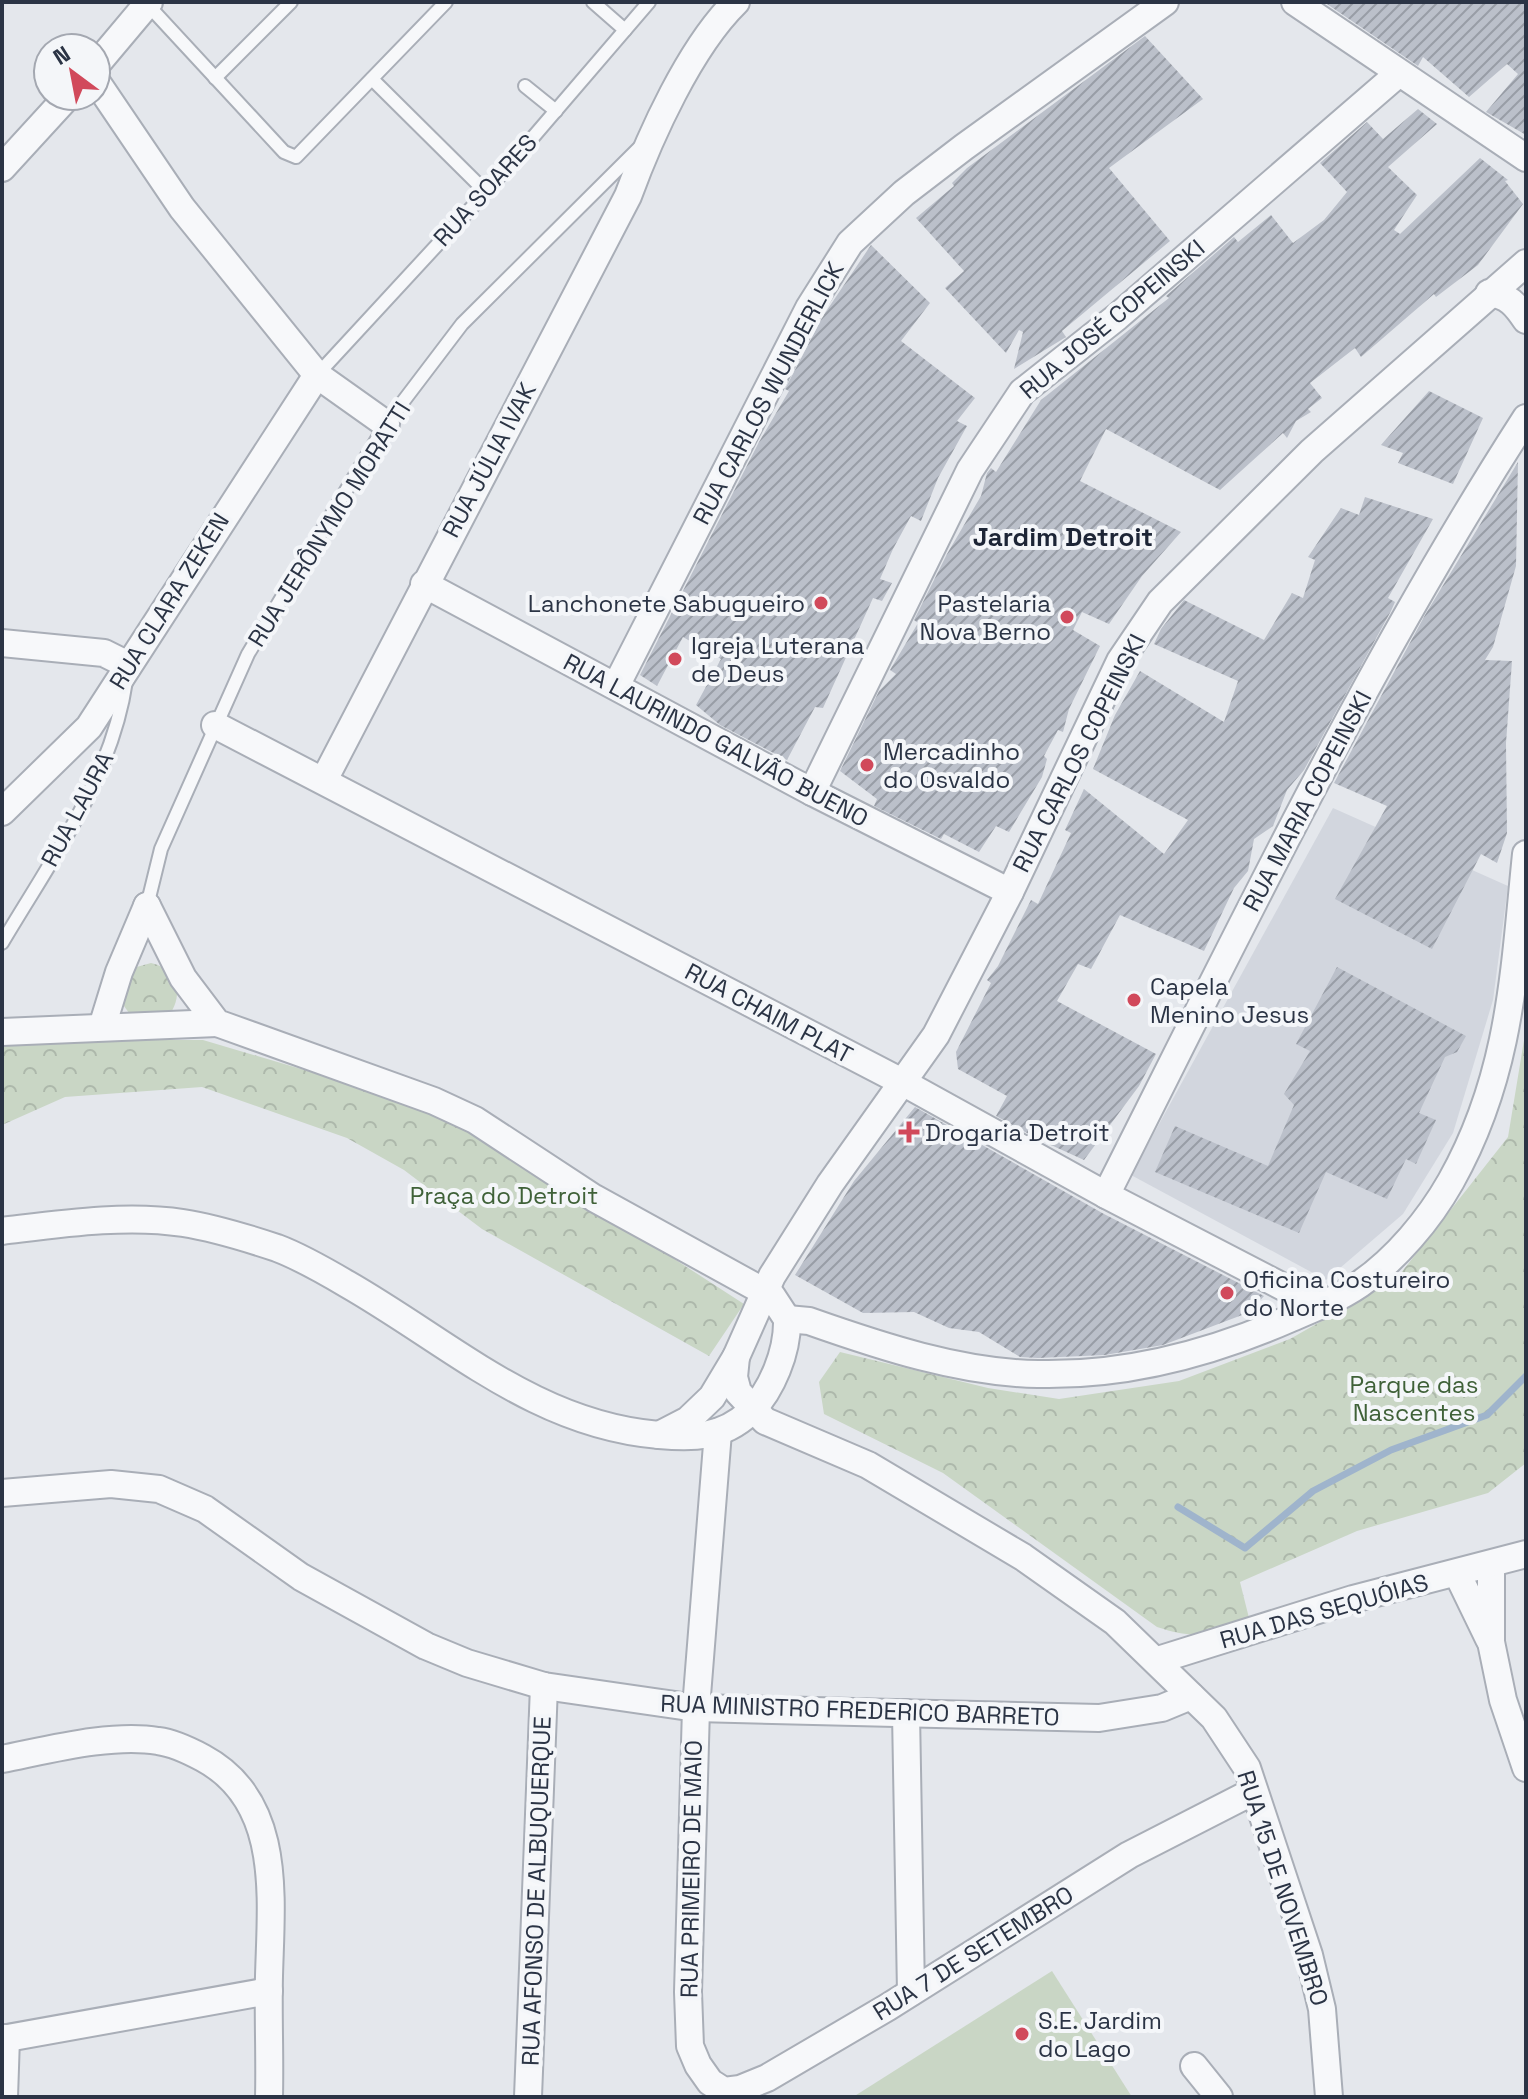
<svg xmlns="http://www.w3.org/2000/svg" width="1528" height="2099" font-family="'Space Grotesk',sans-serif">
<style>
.built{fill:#d2d6de}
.forest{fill:url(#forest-crowns)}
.pitch{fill:#c9d6c5}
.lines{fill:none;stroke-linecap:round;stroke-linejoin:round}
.stream{stroke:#9fb4cc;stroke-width:7}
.building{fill:url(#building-hatch)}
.service-casing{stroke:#a9aeb7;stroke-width:16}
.minor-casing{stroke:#a9aeb7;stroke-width:30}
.service{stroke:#f7f8fa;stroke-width:12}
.minor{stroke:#f7f8fa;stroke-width:26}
.poi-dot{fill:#d1495b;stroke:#f4f6f9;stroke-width:3}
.labels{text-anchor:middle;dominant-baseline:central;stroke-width:8;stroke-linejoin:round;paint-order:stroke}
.street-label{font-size:24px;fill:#2b3445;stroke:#f4f6f9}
.poi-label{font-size:24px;fill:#2b3445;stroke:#f4f6f9;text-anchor:start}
.park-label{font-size:24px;fill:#3f6138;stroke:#f4f6f9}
.neighbourhood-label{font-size:26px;font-weight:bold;fill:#1d2536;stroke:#f4f6f9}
</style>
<defs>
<pattern id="forest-crowns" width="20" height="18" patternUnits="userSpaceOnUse" patternTransform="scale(2)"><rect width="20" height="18" fill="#c9d6c5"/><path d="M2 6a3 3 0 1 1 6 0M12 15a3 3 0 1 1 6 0" fill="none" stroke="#adb8ab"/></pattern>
<pattern id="building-hatch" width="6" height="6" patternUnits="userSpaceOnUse" patternTransform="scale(2)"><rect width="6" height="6" fill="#bbc0ca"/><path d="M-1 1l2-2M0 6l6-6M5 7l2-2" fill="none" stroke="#989da6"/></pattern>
</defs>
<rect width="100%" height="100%" fill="#e4e7ec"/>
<polygon class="built" points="1333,808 1508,886 1493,1000 1453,1133 1403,1214 1326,1280 1131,1175"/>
<g class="forest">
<path d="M151 963C177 969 184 993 170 1014L132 1017 121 1002 133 968Z"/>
<path d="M1526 1028V1463L1488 1493 1357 1531 1240 1582 1249 1618C1208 1634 1200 1641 1157 1627L943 1473 824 1414 819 1382 840 1352 988 1388 1059 1399 1179 1381 1290 1339 1397 1278 1508 1137Z"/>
<polygon points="96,1040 203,1040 402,1099 493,1142 744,1304 709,1356 482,1229 404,1170 347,1138 202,1087 65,1097 2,1125 2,1044"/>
</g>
<polygon class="pitch" points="1052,1971 1132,2097 853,2097"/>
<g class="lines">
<polyline class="stream" points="1178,1507 1245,1548 1313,1491 1391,1450 1487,1415 1526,1376"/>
</g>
<g class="building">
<polygon points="1324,2 1526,2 1526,135 1486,112 1518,74 1507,64 1469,97 1423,57 1418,66"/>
<polygon points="1145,36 1203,99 1109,168 1170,241 1062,331 1066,337 1014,369 1023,332 1019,330 1006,353 945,288 964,271 916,218 954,186 952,183 967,168"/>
<polygon points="1418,109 1437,124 1388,167 1417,195 1394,230 1400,234 1480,158 1508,180 1505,181 1523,204 1478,265 1436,297 1434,294 1361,357 1355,348 1310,383 1322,398 1308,409 1311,412 1296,421 1287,438 1283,433 1220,490 1106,429 1080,481 1181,532 1142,576 1109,624 1082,612 1073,630 1100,646 1069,709 1063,732 1058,730 1044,756 1047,759 1042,777 1009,832 996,826 979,852 944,834 941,839 874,806 877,799 840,771 879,691 896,674 890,670 918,623 914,620 947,554 981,496 987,473 991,468 996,472 1041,400 1169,298 1166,296 1234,237 1238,242 1271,215 1293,243 1324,220 1347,192 1320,163 1367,122 1383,139"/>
<polygon points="871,245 930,303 901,341 975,398 957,421 967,426 938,478 921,521 911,516 893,549 880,579 892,583 882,601 873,598 823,708 815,707 787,760 720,725 696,705 721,659 683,637 657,686 640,675 759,442 789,391 785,389 823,316"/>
<polygon points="1429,391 1483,418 1453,484 1398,463 1403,453 1381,445"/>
<polygon points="1518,462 1516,566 1493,647 1485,660 1512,661 1506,743 1507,833 1497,863 1481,854 1432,949 1335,899 1387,806 1334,783 1425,615"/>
<polygon points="1365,497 1433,519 1388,598 1395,602 1391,611 1304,770 1287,790 1273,826 1254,839 1248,871 1234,888 1204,951 1120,915 1091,969 1078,964 1057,1001 1156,1054 1139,1086 1084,1160 1040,1140 996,1116 1007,1096 958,1069 956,1052 991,983 987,980 998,966 1031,900 1038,904 1071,833 1065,830 1084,789 1164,854 1188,820 1093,769 1115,715 1140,671 1224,722 1238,681 1154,644 1161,629 1184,600 1264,640 1292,593 1303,598 1315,560 1308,557 1341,508 1359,515"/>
<polygon points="1337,967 1466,1036 1457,1052 1445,1057 1419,1113 1436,1120 1416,1164 1406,1159 1387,1199 1326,1172 1299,1233 1155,1172 1175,1126 1268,1166 1294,1105 1284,1094 1310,1051 1296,1044"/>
<polygon points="915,1107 1104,1214 1264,1296 1250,1312 1163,1345 1105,1355 1038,1358 1020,1357 979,1332 949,1328 914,1312 863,1313 795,1275 854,1181"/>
</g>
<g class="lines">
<defs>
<g id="service">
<polyline points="593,2 625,30"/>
<polyline points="147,4 284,152 296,157 446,2"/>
<polyline points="215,78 291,2"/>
<polyline points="372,79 486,192"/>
<polyline points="525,86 556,111"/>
<polyline points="317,375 486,192 649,2"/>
<polyline points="147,906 161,849 248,654 386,424 462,324 640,147"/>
<path d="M2 943C51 860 112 778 126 681"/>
</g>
<g id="minor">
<polyline points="1295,2 1526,158"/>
<polyline points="96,65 149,2"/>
<polyline points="96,81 182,208 317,375 386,424"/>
<polyline points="2,168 68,96"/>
<path d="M1489 293C1508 295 1516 305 1526 320"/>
<polyline points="424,584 812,792 1010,892"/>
<polyline points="2,643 104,653 128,665"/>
<polyline points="617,684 809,308 850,243 904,193 964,147 1165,2"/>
<polyline points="215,725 904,1083 1106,1195 1320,1306"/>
<path d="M324 780 628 196C650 136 690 47 736 2"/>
<polyline points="812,792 970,470 1022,392 1117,317 1398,74"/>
<polyline points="2,812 89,727 317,375"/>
<polyline points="102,1027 119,972 147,906"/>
<polyline points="2,1032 217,1023"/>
<path d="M1106 1195C1239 932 1366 666 1526 418"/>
<path d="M2 1231C60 1224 125 1214 183 1223 215 1228 247 1238 277 1248 301 1257 325 1271 347 1284 450 1343 536 1425 659 1435 693 1438 722 1438 749 1413 772 1391 788 1351 787 1319L772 1296 594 1198 475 1120 434 1101 217 1023 183 978 147 906"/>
<path d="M787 1319 809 1321C880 1346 961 1373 1038 1374 1126 1376 1209 1354 1289 1319 1313 1309 1338 1299 1360 1284 1396 1259 1429 1220 1451 1181 1511 1074 1514 972 1526 854"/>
<polyline points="736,1357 734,1377 738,1392 765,1421 868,1465 1023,1557 1115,1622 1214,1718 1247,1768 1309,1955 1322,2009 1329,2097"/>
<polyline points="718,1432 696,1708 688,1992 690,2046 698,2065 710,2082 724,2091 740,2089 767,2078 888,2007 1129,1855 1254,1791"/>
<polyline points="659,1435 688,1420 712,1397 736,1357 772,1276 830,1184 936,1035 1010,892 1120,661 1160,602 1312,451 1526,263"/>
<polyline points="2,1493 111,1484 159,1489 205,1509 301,1577 426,1646 467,1663 544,1686 696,1708 1099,1718 1162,1708 1191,1696"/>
<polyline points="1491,1565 1491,1642 1503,1700 1526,1768"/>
<polyline points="1457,1573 1489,1639"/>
<polyline points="1158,1660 1353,1599 1526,1554"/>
<polyline points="906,1713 911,1992"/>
<path d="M2 1759C48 1750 112 1733 158 1741 174 1743 190 1751 203 1758 283 1801 271 1898 269 1976 268 2016 270 2057 269 2097"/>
<polyline points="2,2039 269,1991"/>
<polyline points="1194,2066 1219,2097"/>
<polyline points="4,2097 6,2038"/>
<polyline points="528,2097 544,1686"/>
</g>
</defs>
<use href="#service" class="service-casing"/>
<use href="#minor" class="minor-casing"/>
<use href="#service" class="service"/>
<use href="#minor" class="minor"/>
</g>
<g class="poi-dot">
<circle cx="821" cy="603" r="8"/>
<circle cx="1067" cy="617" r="8"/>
<circle cx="675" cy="659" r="8"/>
<circle cx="867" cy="765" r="8"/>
<circle cx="1134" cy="1000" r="8"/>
<path d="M905 1120h8v8h8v8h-8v8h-8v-8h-8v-8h8z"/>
<circle cx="1227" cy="1293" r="8"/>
<circle cx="1022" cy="2034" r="8"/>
</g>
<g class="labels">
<g class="street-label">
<text transform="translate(485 190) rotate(-48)">RUA SOARES</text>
<text transform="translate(1112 319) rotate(-40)">RUA JOSÉ COPEINSKI</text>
<text transform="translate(768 393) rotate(-62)">RUA CARLOS WUNDERLICK</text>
<text transform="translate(489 460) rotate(-62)">RUA JÚLIA IVAK</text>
<text transform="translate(329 524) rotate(-58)">RUA JERÔNYMO MORATTI</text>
<text transform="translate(169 601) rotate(-58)">RUA CLARA ZEKEN</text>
<text transform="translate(716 740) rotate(28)">RUA LAURINDO GALVÃO BUENO</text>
<text transform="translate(1079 753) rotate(-63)">RUA CARLOS COPEINSKI</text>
<text transform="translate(1307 801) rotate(-62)">RUA MARIA COPEINSKI</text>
<text transform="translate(77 809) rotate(-62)">RUA LAURA</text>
<text transform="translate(769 1013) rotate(28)">RUA CHAIM PLAT</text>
<text transform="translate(1324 1611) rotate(-16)">RUA DAS SEQUÓIAS</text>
<text transform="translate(860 1710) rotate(2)">RUA MINISTRO FREDERICO BARRETO</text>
<text transform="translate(691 1869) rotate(-89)">RUA PRIMEIRO DE MAIO</text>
<text transform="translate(1283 1888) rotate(72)">RUA 15 DE NOVEMBRO</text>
<text transform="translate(536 1891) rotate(-88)">RUA AFONSO DE ALBUQUERQUE</text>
<text transform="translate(973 1953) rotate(-32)">RUA 7 DE SETEMBRO</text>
</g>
<g class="poi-label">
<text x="805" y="603" text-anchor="end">Lanchonete Sabugueiro</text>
<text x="1051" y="603" text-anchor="end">Pastelaria<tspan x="1051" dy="28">Nova Berno</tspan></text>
<text x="691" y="645">Igreja Luterana<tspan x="691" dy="28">de Deus</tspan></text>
<text x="883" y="751">Mercadinho<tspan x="883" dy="28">do Osvaldo</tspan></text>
<text x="1150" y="986">Capela<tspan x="1150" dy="28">Menino Jesus</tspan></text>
<text x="925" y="1132">Drogaria Detroit</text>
<text x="1243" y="1279">Oficina Costureiro<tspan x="1243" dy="28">do Norte</tspan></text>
<text x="1038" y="2020">S.E. Jardim<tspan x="1038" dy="28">do Lago</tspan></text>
</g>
<g class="park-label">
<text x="504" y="1195">Praça do Detroit</text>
<text x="1414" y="1384">Parque das<tspan x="1414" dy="28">Nascentes</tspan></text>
</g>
<g class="neighbourhood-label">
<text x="1063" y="537">Jardim Detroit</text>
</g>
</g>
<rect width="1528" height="2099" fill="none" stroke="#2b3445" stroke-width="8"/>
<g transform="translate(72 72) rotate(328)"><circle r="38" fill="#f4f6f9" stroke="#a4a8b1" stroke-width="2"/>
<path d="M0-6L14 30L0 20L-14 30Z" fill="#d1495b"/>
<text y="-12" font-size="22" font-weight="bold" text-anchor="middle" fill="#2b3445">N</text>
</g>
</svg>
